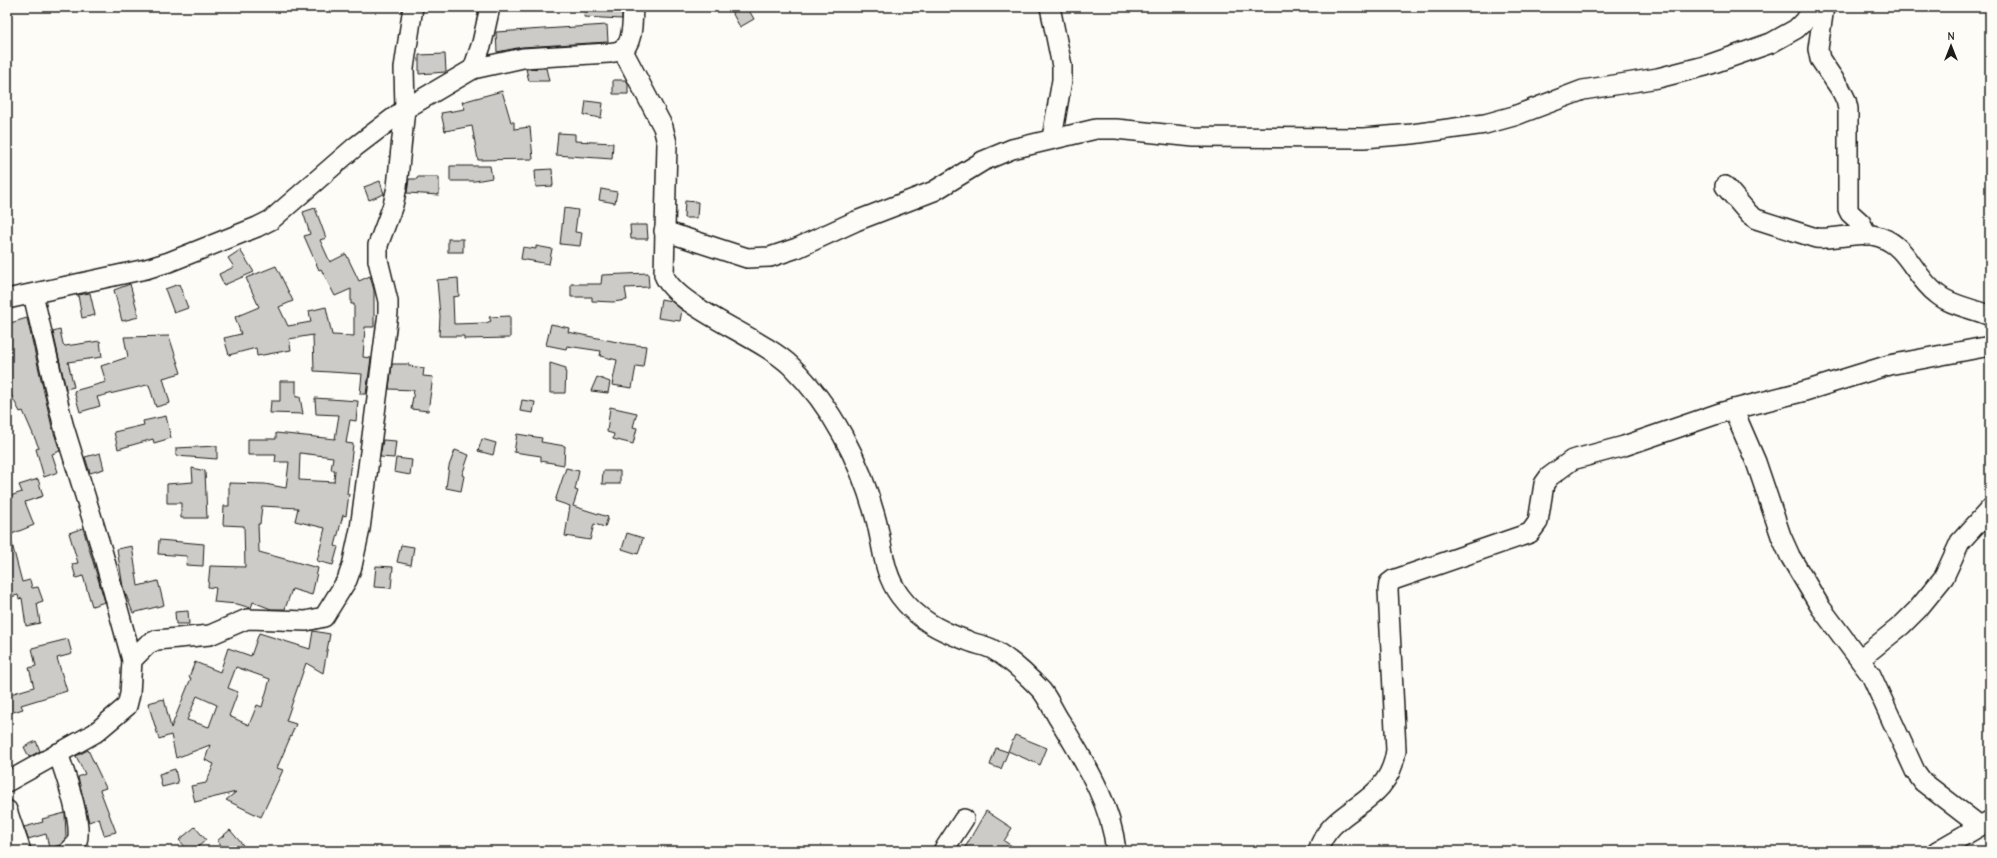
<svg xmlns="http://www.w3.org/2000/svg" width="1997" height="858" font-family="'Comic Neue',sans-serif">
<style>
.building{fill:#cccbc8;stroke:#1c1c1c;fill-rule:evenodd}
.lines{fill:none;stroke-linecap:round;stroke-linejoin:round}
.minor-casing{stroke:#1c1c1c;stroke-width:22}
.minor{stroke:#fdfcf7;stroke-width:19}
</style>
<rect width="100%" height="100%" fill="#fdfcf7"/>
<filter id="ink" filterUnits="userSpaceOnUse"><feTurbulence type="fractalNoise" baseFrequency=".025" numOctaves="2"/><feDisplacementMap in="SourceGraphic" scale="8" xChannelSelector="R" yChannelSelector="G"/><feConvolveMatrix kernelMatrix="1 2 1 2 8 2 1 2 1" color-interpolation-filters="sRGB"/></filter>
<g filter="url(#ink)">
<g class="building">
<polygon points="585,7 622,7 622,19 584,17"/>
<polygon points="729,7 747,7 754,19 740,27"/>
<polygon points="607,25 608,42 522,47 497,52 496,32"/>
<polygon points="445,54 446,72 419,74 419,55"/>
<polygon points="546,68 549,81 529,81 526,69"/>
<polygon points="613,80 626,80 628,83 628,94 613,94"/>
<polygon points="502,91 511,122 514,122 514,129 530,127 533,159 478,160 472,126 445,131 441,113 465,109 462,102"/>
<polygon points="586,101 603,103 601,118 584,115"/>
<polygon points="558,133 575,134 575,141 613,143 612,159 556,155"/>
<polygon points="450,166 490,166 492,178 475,181 450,181"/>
<polygon points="552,169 553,186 536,187 535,170"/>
<polygon points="417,177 439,177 439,195 407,193 409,179 417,179"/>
<polygon points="380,181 384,194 369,200 364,187"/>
<polygon points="601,189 617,192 615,203 599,200"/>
<polygon points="685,201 698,202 697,218 684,218"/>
<polygon points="315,208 326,238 320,240 330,262 346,254 359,281 370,276 374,290 374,327 365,327 363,357 371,358 366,394 360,394 362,374 314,371 313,335 289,339 291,350 257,356 256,348 229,355 224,338 241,334 235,317 259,307 246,278 276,266 293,301 279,307 288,326 311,322 309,311 326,307 332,335 354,336 354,304 351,304 351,289 335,296 321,269 319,270 304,236 310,234 303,212"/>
<polygon points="564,208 578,210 575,232 582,233 580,246 560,244"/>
<polygon points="630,225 647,225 648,239 631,239"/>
<rect x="448" y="239" width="15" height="13"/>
<polygon points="536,246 552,249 549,264 521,259 523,247 536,249"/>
<polygon points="240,250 254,272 224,285 219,274 234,267 228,258"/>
<polygon points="648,273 649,287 625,288 627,300 613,302 592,301 592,297 571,297 571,284 601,284 602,275"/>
<polygon points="458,278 459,296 453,297 454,324 486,323 491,321 489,317 510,316 510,338 464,339 464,336 439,336 440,316 437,280"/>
<polygon points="130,284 139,317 122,321 114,290"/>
<polygon points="179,284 188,308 174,313 165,289"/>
<polygon points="90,293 95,315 82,318 78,295"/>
<polygon points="661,299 671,301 682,310 680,321 658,318"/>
<polygon points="27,318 52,427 60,451 52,454 58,472 44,477 36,449 39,448 23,411 20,412 7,387 7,324"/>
<polygon points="551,324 569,328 568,332 627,344 646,346 643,367 636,366 632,388 612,385 617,360 600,356 601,351 567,346 566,349 546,345"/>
<polygon points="60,330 63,344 65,346 100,341 102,357 68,362 74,387 66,389 53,332"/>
<polygon points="169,336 181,373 163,378 170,403 156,407 149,385 147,385 97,397 100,406 80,412 74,391 106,382 101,366 128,357 124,337"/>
<polygon points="550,363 566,368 565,393 550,393"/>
<polygon points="392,364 409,364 409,366 424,368 423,376 433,377 428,411 411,409 414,390 389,389"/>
<polygon points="597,377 610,382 608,393 591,391"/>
<polygon points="280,381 296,381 296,397 300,397 303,414 270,413 271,401 280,401"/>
<path d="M315 398 358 401 356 421 350 420 346 443 353 444 347 494H349L346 516 343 515 335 546 338 547 333 565 317 561 325 528 295 521 298 508 262 506 260 524H258L259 552 318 568 312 595 292 589 285 609H271L253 602 251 608 237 604 214 602 216 588 208 587 210 566 245 567 244 526 223 525 224 506H229V483L265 484 286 488 289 462H275L276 455H248V439H276V433L335 439 339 415 316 414ZM300 453 333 457 331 470H335L334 482 299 480Z"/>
<polygon points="522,400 535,402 533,413 520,411"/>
<polygon points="610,407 637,413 633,427 637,428 633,444 613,439 614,434 607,432"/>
<polygon points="166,416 171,438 154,443 153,439 118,449 114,432 144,425 143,421"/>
<polygon points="517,434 542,438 541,442 565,446 564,465 541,461 541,456 514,452"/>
<polygon points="482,439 496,443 493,455 478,451"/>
<polygon points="383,440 396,441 394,458 380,457"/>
<polygon points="217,446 217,459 176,456 176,448"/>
<polygon points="455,450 469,455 462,475 464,476 461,491 446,488 449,466"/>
<polygon points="100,453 104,469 90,473 85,457"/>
<polygon points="396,458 412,460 410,475 394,472"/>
<polygon points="192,468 205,471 207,518 181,518 181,503 167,503 167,484 193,482"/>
<polygon points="566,468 579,471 575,490 578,491 573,506 608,517 605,527 594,524 590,540 565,536 570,506 555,501"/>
<polygon points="603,471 620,471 620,484 602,484"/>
<polygon points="38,479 43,496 25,502 34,525 7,536 7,497 22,492 19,485"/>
<polygon points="83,528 105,602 92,606 83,576 76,578 72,564 78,563 69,533"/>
<polygon points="627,533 643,538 638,554 622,549"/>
<polygon points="11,540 22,582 30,580 32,588 38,587 43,601 37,603 40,623 26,626 22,598 19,599 18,595 7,598 7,541"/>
<polygon points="159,540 204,544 203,566 186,565 187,556 158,554"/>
<polygon points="401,545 414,547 411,565 397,562"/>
<polygon points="132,546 138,586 158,581 164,605 133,613 123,587 117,549"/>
<polygon points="376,566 393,567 391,588 374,587"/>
<polygon points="188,611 189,624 176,624 175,612"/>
<path d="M313 631 330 634 323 673 306 663 286 721 296 724 277 768 283 770 261 817 226 800 236 792 195 802 191 786 206 783 214 764 205 760 210 745 176 758 171 735 159 739 148 703 164 699 171 728 191 678 189 677 195 662 220 672 228 648 251 656 259 633 310 649ZM236 667 270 679 262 707 257 705 249 725 229 716 238 692 228 688ZM197 696 217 705 209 727 187 720Z"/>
<polygon points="68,639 72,654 57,658 67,691 21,705 23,709 7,714 7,695 34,687 29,668 36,666 32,648"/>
<polygon points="1015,735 1047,748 1040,765 1008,751"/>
<polygon points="36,741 40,751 29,757 24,747"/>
<polygon points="996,748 1008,752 1001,769 990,765"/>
<polygon points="88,750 106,788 100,790 116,832 104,835 99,818 89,822 78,777 85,774 76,756"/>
<polygon points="175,769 178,783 162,787 159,774"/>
<polygon points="986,811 1012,828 1004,841 1020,851 963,851"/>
<polygon points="65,813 66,838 60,845 49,848 46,834 28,839 24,827 43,822 42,819"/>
<polygon points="195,827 206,840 193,851 189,851 179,840"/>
<polygon points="230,830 248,851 226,851 217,841"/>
</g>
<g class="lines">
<defs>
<g id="minor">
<polyline points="1050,7 1062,66 1062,80 1052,138"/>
<polyline points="1824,7 1818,49 1820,59 1841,90 1846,100 1848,109 1848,209 1850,213 1861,223 1867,235"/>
<path d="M622 49 663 127 667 143 664 275C676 307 763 338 791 366 832 406 860 461 875 516 883 543 882 572 900 596 917 619 940 631 966 640 974 644 984 645 992 649 1010 659 1028 676 1042 691 1049 700 1054 712 1060 721 1084 761 1111 803 1116 851"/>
<polyline points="473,69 482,43 490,7"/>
<path d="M1725 186 1749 214 1756 219 1816 238C1837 240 1860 230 1880 237 1909 247 1913 276 1937 294 1951 306 1973 308 1990 316"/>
<polyline points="664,231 747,258 770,257 797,248 856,221 934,191 983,161 1012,149 1096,129 1116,129 1194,137 1364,138 1412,134 1485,124 1514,116 1583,90 1658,78 1705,66 1771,43 1796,29 1818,7"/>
<polyline points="33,294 63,424 103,554 132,660"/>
<path d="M7 299 146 269 169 262 257 227 271 220 355 147 405 109 473 69 523 58 609 53C613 52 618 52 622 50 634 43 632 19 633 7"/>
<polyline points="1733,409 1756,462 1781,536 1790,556 1821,608 1871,675 1915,771 1923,782 1980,826"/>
<polyline points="1860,659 1902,625 1918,609 1944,577 1960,542 1990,509"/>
<path d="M58 753C65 774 83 822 77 842 76 845 72 848 69 851"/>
<polyline points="7,782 95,733 127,706 130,694 132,660 148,644 157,640 210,635 247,619 306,621 324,617 347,580 352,566 360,529 388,313 388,301 378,260 378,245 393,205 397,187 405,109 404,68 413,7"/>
<polyline points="7,810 21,851"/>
<polyline points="943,851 964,819"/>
<path d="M1318 851C1331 805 1389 808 1396 750L1388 590 1389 583 1393 580 1530 533 1538 522 1544 484 1549 477 1572 460 1624 446 1723 412 1805 391 1889 365 1990 346"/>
<polyline points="1937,851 1989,821"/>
</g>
</defs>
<use href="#minor" class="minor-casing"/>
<use href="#minor" class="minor"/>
</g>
</g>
<rect width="1997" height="858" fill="none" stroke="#fdfcf7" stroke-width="24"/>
<rect x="12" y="12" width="1973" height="834" fill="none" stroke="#1c1c1c" stroke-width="1.5" filter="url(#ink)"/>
<g transform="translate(1951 46)" stroke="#fdfcf7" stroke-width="3" paint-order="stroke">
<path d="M0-3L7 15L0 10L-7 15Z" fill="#1c1c1c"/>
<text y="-6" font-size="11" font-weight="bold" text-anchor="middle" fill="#1c1c1c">N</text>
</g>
</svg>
